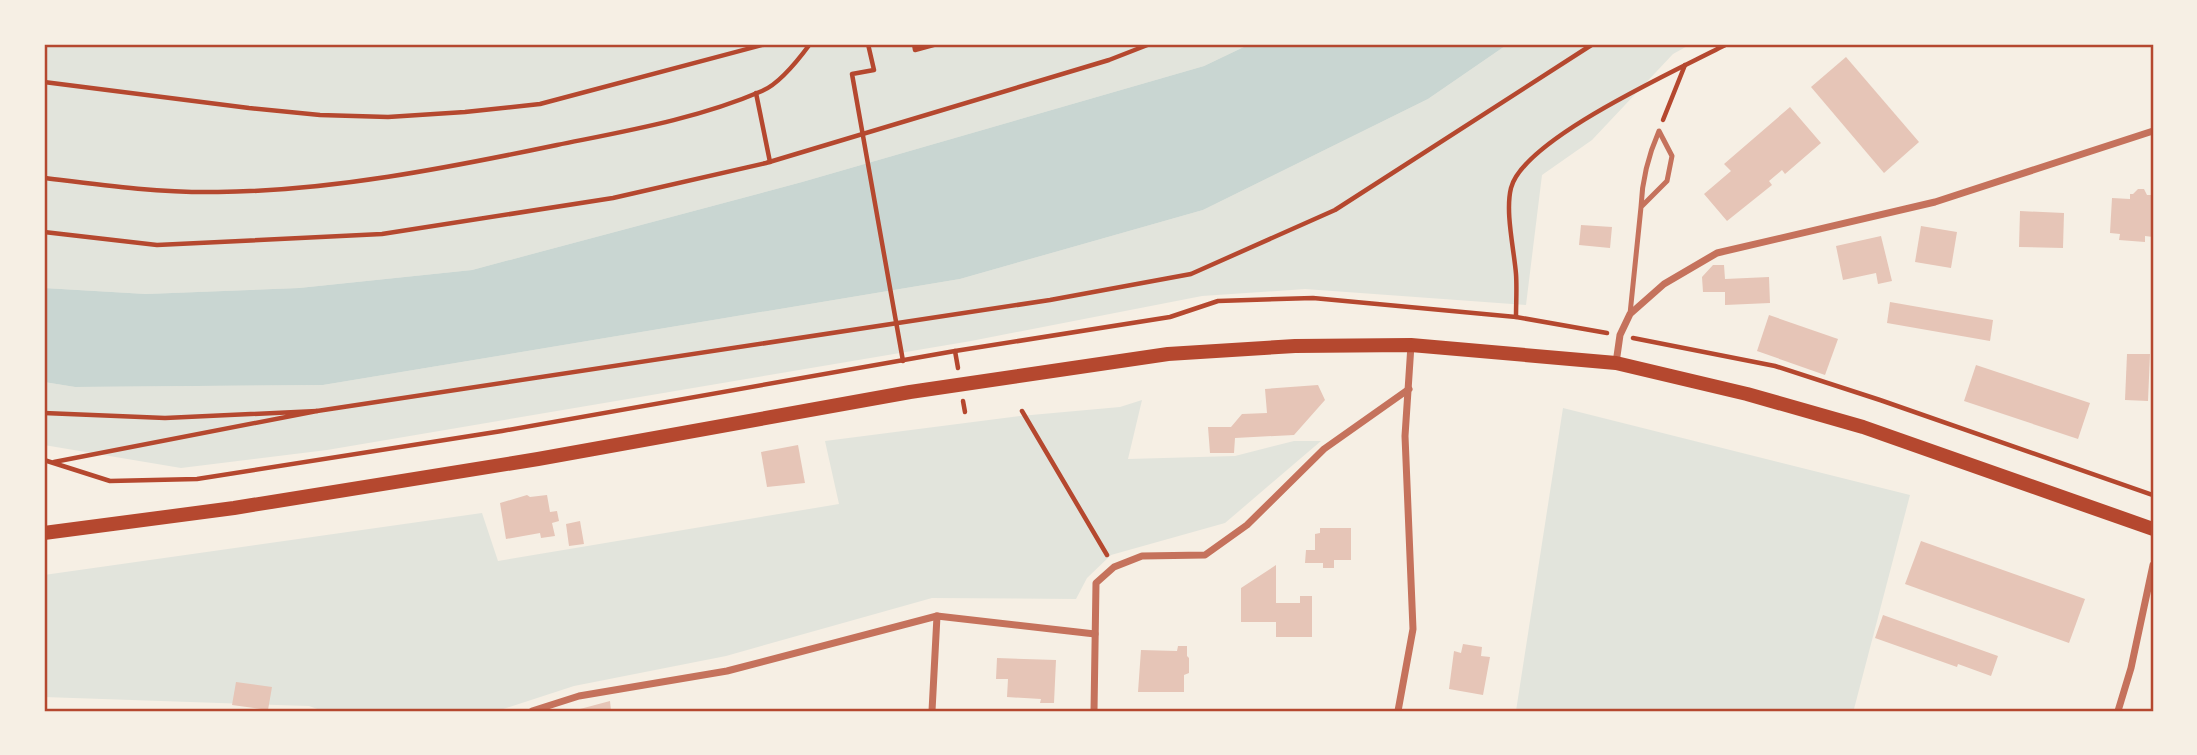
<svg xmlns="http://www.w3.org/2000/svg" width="2197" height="755" font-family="'IBM Plex Serif',serif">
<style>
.green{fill:#e2e4dc}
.water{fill:#c9d6d2}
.building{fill:#e6c5b7}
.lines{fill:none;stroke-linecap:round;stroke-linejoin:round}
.path{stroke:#b5482f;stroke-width:4.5}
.service{stroke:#c5725c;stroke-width:5}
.minor{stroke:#c5725c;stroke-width:7}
.secondary{stroke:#b5482f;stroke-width:14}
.neatline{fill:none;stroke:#b5482f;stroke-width:2.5}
</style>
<rect width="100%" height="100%" fill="#f6efe4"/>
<g class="green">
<polygon points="44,44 1250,44 1204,66 802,182 472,270 299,288 146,294 44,288"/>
<polygon points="1508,44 1691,44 1673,54 1592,140 1542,175 1526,305 1305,289 1202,296 971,341 327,450 181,468 44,445 44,382 75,387 323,385 960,279 1203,210 1428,99"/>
<polygon points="1142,400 1128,459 1235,456 1294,441 1321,441 1225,523 1111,555 1087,578 1076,599 932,598 726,656 574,686 497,711 323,711 309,706 44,697 44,575 482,513 498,561 839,504 825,441 1020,416 1120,407"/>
<polygon points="1563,408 1910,495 1854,709 1850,711 1516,711"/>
</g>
<polygon class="water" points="1250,44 1508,44 1428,99 1203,210 960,279 323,385 75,387 44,382 44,288 146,294 299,288 472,270 802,182 1204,66"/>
<g class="building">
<polygon points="1846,57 1919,142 1884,173 1811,87"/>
<polygon points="1790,107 1821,143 1785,174 1782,170 1769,181 1772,185 1727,221 1704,194 1731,171 1724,164"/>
<polygon points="2138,189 2144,189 2147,195 2151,195 2151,201 2153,201 2153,237 2145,236 2145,242 2119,240 2120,234 2110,233 2112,198 2130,199 2130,194 2133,194"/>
<polygon points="2020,211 2064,213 2063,248 2019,247"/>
<polygon points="1581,225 1612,227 1610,248 1579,245"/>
<polygon points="1921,226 1957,232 1951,268 1915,262"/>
<polygon points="1881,236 1892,281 1878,284 1876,273 1843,280 1836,246"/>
<polygon points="1713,265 1724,265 1725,279 1769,277 1770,303 1725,305 1725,292 1703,292 1702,277"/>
<polygon points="1890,302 1993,320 1990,341 1887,323"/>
<polygon points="1769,315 1838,339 1825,375 1757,351"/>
<polygon points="2127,354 2150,354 2148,401 2125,400"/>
<polygon points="1976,365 2090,403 2078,439 1964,401"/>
<polygon points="1318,385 1325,400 1294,435 1235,438 1234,453 1210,453 1208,427 1231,427 1242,414 1267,413 1265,389"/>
<polygon points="798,445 805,483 767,487 761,452"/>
<polygon points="527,495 530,497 547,495 550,512 557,511 559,521 552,523 555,536 541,538 540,533 506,539 500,503"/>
<polygon points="580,521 584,544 569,546 566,524"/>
<polygon points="1320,528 1351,528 1351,560 1334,560 1334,568 1323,568 1323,563 1305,563 1306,550 1315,550 1315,534 1320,533"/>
<polygon points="1921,541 2085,599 2069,643 1905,584"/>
<polygon points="1276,565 1276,603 1300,603 1300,596 1312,596 1312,637 1276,637 1276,622 1241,622 1241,588"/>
<polygon points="1883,615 1998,656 1991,676 1958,664 1957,667 1875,638"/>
<polygon points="1463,644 1482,647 1481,656 1490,657 1483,695 1449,689 1454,651 1461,653"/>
<polygon points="1178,646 1187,646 1187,656 1189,658 1189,673 1184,675 1184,692 1138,692 1141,650 1177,651"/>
<polygon points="997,658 1056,660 1054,703 1040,703 1041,699 1007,697 1008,679 996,679"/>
<polygon points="236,682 272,687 268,710 232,705"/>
<polygon points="610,701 611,711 580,711 580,709"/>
</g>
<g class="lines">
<g class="path">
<polyline points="868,44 874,70 852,74 903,361"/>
<polyline points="914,44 915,50 937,44"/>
<polyline points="44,82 249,108 320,115 388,117 465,112 540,104 766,44"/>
<polyline points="756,93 770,162"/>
<polyline points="1663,120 1685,65"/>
<path d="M44 178C101 185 159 193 218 192 330 191 447 168 557 145 626 131 697 119 762 91 779 84 799 59 810 44"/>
<polyline points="44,232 157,245 382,234 613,198 766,163 1109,60 1150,44"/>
<path d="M1516 317C1516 303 1517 288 1516 274 1514 249 1505 212 1511 188 1524 138 1680 69 1727 44"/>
<polyline points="1633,338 1775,366 1880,400 2153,495"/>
<polyline points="955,351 958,368"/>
<polyline points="963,401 965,412"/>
<polyline points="317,411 1050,300 1191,274 1335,210 1593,44"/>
<polyline points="1022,411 1107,555"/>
<polyline points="44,413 165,418 317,411 54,462"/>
<polyline points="44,460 110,481 197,479 502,431 955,351 1170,317 1218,301 1313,298 1516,317 1607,333"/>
</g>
<path class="service" d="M1630 314 1641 207 1667 181 1672 156 1659 131C1648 156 1642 180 1641 207"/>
<g class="minor">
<polyline points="1616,363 1620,335 1630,314 1664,284 1717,253 1935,202 2153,131"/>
<polyline points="532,711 579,696 727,671 937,616 1095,634"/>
<polyline points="932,711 937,616"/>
<polyline points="1094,711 1096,583 1114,567 1142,556 1205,555 1247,525 1324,449 1409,389"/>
<polyline points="1398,711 1413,629 1405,436 1411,345"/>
<polyline points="2118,711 2131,668 2153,565"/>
</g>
<polyline class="secondary" points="44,533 234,508 538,459 910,392 1168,354 1295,346 1411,345 1616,363 1747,394 1863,427 2153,529"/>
</g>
<rect width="2197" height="755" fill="none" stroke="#f6efe4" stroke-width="91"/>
<rect x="46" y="46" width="2106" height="664" class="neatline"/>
</svg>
